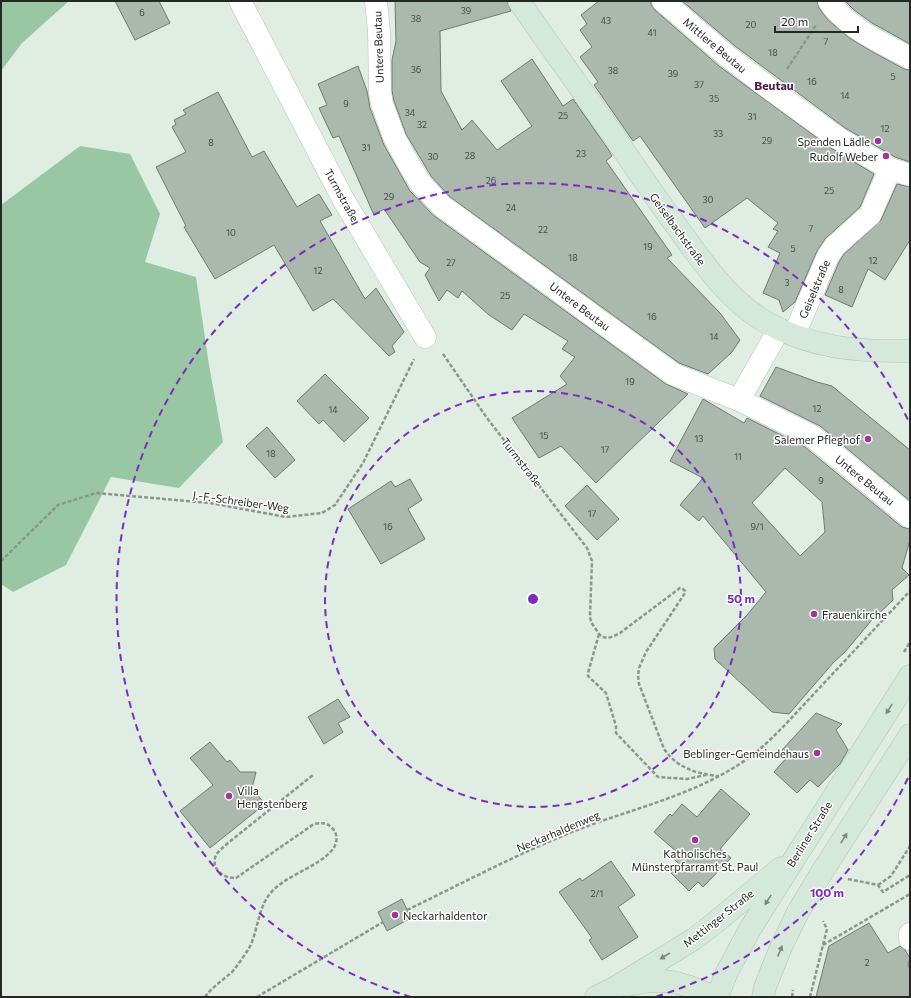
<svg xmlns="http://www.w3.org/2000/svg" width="911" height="998" font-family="Commissioner,sans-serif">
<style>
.green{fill:#99c7a3}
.building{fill:#abb8ad;stroke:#6f7b71;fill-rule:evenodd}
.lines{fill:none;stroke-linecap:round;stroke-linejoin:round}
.pedestrian-casing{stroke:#b5c2b7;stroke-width:23}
.minor-casing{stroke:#b5c2b7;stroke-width:23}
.secondary-casing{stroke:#b5c2b7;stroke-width:23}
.path{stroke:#8c968f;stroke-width:2.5;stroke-dasharray:4 2;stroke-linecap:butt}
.pedestrian{stroke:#fff;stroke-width:22}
.minor{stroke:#fff;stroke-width:22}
.secondary{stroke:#d5e9da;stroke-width:22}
.oneway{fill:#7c887f}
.ring{fill:none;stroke:#7b2cbf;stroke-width:2;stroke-dasharray:7 5}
.poi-dot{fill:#9e3597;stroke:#fff;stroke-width:1.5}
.labels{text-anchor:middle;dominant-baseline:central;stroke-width:3;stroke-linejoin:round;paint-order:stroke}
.number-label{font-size:9px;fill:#454c46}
.street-label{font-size:11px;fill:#232824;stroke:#fff}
.poi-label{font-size:11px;fill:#232824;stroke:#fff;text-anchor:end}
.neighbourhood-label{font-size:12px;font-weight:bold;fill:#4b1847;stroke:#fff}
.centre{fill:#7b2cbf;stroke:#fff;stroke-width:2}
.ring-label{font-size:12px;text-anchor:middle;font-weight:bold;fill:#7b2cbf;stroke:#fff;stroke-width:3;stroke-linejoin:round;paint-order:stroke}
</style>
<rect width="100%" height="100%" fill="#dfede2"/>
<g class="green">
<polygon points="1,1 69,1 22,43 1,71"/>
<polygon points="80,146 130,154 160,214 145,262 196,277 209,365 223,442 179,488 111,477 66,565 13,592 1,584 1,205"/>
</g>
<g class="building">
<polygon points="115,1 159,1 170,23 135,40"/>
<polygon points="395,1 507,1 511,11 440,31 441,91 462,130 472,120 497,150 532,126 501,81 532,59 563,106 573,99 608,149 612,156 606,161 672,255 667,258 720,313 740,340 732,352 708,374 679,363 450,197 431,176 406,134 394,101 392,91 392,60 396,41"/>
<polygon points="599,1 651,1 651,5 655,10 719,66 831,148 874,174 860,207 825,239 817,251 795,302 783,312 779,300 763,293 780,253 768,247 778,231 773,229 778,223 747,198 705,228 640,136 633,141 594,85 598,82 580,57 592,47 580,30 587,24 581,15"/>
<polygon points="682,1 817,1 819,8 827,19 848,37 871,51 904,69 910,70 910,162 895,157 845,128 735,46"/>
<polygon points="845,1 910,1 910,44 872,23 854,10"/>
<polygon points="358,66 367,91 370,108 384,145 410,191 433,215 666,384 688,394 596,483 561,446 539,458 512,418 567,384 560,376 575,357 562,349 568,341 524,314 512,330 489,315 462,291 458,298 447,290 439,301 425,275 430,268 420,262 384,209 374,215 339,136 333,138 319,108 327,105 318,84"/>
<polygon points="218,92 252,157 264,151 297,207 319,194 332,215 320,221 365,299 376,288 404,332 392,346 395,352 389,356 333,299 313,311 274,245 215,279 184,227 186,226 156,167 186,152 172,127 176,124 174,120 186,114 183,110"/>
<polygon points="897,184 910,187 910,240 885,280 868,269 852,307 825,295 839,262 844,254 881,220"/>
<polygon points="776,367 817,382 832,386 910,450 910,501 820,426 760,396"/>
<polygon points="325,374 369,418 344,442 323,420 319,424 297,401"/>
<path d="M703 399 744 423 747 418 805 447 902 527 910 529V540L902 568 909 575 892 590 893 600 871 621 845 652 833 663 789 714 772 712 715 659 714 648 747 615 766 592 703 516 699 521 680 505 703 478 670 461ZM785 468 822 502 825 532 800 556 752 503Z"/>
<polygon points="267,427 295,460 275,478 246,446"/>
<polygon points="410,479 422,500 408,509 425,539 381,564 348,509 391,481 395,487"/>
<polygon points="587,485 619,519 597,540 565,506"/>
<polygon points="338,699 350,717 338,723 343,732 324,744 308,717"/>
<polygon points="816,713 842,724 836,730 848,750 840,764 818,787 810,780 797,793 774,772 788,756 782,750"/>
<polygon points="210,742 227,762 230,760 240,772 256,772 252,788 265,804 210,848 180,811 213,785 190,758"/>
<polygon points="721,789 750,814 720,849 731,858 703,887 698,882 689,891 671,873 679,864 673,858 678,853 654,832 670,814 672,816 682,804 697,817"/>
<polygon points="611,861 635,895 618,907 638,937 602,960 589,940 592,938 559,892 580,878 582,881"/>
<polygon points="402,899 411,918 387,931 378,912"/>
<polygon points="869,923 888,953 900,946 905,950 910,958 908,965 910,969 910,997 816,997 829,946"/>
</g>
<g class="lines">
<defs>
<polyline id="pedestrian" points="910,934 910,939"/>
<g id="minor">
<polyline points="240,1 343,199 425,337"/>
<polyline points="376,1 379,32 380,92 382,104 395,139 411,168 421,184 442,206 673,374 739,400 812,436 910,517"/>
<polyline points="663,1 727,56 773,91 838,138 890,169 910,175"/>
<path d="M829 1C848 29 881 42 910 58"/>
<polyline points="794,335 828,256 835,246 870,215 890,169"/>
<polyline points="739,400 779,329"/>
</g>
<g id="secondary">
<path d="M519 1C551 48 585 94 618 142 638 172 659 202 680 231 704 264 728 299 764 321 809 348 859 352 910 351"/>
<path d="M627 985C664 977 680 981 714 997"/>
<polyline points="596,997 616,987 694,939 716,922 781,868"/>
<polyline points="717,997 727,972 750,929 910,676"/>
<polyline points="763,997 765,987 781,947 798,912 822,872 910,735"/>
</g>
</defs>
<use href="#pedestrian" class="pedestrian-casing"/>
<use href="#minor" class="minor-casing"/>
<use href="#secondary" class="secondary-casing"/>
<g class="path">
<polyline points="787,69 816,25"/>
<path d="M443 354 487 418 587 548 592 561 590 616 591 622 599 634 602 637 608 638 614 636 620 633 680 588H682L685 591V593L646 652 639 668 638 676 639 684 664 749C677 768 697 774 719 776"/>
<polyline points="1,561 58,505 96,493 210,503 286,517 322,513 335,505 363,463 414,359"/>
<polyline points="599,634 588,673 588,676 606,693 616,726 616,733 658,777 687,779 706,775"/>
<polyline points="904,652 910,642"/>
<polyline points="848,879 878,885 883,892 910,875"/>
<polyline points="878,885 891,876 910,846"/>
<path d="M407 910C463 883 519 853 577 830 634 808 696 795 747 759 760 750 772 738 783 727L910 591"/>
<polyline points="823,945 910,894"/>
<path d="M205 997C212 987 223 980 232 972 238 965 243 957 248 950 258 933 257 911 269 895 284 875 318 868 333 849 338 842 338 833 331 827 326 822 321 823 314 824L236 878C224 879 210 869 216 855 219 850 224 847 228 843L313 775"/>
<polyline points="257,997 383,922"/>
<polyline points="792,997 793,990"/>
<polyline points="810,997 827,929 823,921"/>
</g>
<use href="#pedestrian" class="pedestrian"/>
<use href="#minor" class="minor"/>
<use href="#secondary" class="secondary"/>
</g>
<defs><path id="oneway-solid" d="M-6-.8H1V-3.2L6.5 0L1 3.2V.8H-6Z"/></defs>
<g class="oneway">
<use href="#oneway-solid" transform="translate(889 709) rotate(122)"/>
<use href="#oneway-solid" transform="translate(844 838) rotate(-58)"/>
<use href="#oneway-solid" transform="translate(768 900) rotate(122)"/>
<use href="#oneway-solid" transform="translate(780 951) rotate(-67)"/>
<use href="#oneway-solid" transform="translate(665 956) rotate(148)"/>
</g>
<g class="ring">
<circle cx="533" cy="599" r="208"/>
<path d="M908 778A416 416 0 0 1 655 997M411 997A416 416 0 1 1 908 420"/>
</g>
<g class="poi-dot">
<circle cx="878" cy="141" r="4"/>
<circle cx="886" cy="156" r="4"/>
<circle cx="868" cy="439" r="4"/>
<circle cx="814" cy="614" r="4"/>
<circle cx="817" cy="753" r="4"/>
<circle cx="229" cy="796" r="4"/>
<circle cx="695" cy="840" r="4"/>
<circle cx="395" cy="915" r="4"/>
</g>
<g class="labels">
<g class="number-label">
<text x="466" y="10">39</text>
<text x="142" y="12">6</text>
<text x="416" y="18">38</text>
<text x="606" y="20">43</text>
<text x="751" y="24">20</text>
<text x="652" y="32">41</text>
<text x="826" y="41">7</text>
<text x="773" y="52">18</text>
<text x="416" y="69">36</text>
<text x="613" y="70">38</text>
<text x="673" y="73">39</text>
<text x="893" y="76">5</text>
<text x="812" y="81">16</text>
<text x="699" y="84">37</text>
<text x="845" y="95">14</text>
<text x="714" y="98">35</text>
<text x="346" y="103">9</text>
<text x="410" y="112">34</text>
<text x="563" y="115">25</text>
<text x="752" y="116">31</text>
<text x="422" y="124">32</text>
<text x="885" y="128">12</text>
<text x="718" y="133">33</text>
<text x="767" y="140">29</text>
<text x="211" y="142">8</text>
<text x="366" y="147">31</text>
<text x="581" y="153">23</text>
<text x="470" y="155">28</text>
<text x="433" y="156">30</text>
<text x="491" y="180">26</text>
<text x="829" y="190">25</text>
<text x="389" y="196">29</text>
<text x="708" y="199">30</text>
<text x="511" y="207">24</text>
<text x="811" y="228">7</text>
<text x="543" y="229">22</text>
<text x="231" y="232">10</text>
<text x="648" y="246">19</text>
<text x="793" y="248">5</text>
<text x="573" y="257">18</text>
<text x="873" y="260">12</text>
<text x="451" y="262">27</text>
<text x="318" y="270">12</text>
<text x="787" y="282">3</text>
<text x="841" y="289">8</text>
<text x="505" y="295">25</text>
<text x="652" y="316">16</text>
<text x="714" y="336">14</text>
<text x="630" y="381">19</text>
<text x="817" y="408">12</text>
<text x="333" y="409">14</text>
<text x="544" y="435">15</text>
<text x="699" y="438">13</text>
<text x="605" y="449">17</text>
<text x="271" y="453">18</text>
<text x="738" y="456">11</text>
<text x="821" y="480">9</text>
<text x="592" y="513">17</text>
<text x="388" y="526">16</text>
<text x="757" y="526">9/1</text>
<text x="597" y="893">2/1</text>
<text x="867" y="962">2</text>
</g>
<g class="street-label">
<text transform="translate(715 45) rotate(40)">Mittlere Beutau</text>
<text transform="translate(378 47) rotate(-92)">Untere Beutau</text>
<text transform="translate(342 195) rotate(61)">Turmstraße</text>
<text transform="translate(678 229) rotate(54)">Geiselbachstraße</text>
<text transform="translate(814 289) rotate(-67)">Geiselstraße</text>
<text transform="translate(580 306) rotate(37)">Untere Beutau</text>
<text transform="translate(522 462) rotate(52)">Turmstraße</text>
<text transform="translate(865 480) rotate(39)">Untere Beutau</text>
<text transform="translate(241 501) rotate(8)">J.-F.-Schreiber-Weg</text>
<text transform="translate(558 831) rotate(-23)">Neckarhaldenweg</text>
<text transform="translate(809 834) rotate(-58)">Berliner Straße</text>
<text transform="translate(718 918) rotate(-38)">Mettinger Straße</text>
</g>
<g class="poi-label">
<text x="870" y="141">Spenden Lädle</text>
<text x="878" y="156">Rudolf Weber</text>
<text x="860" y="439">Salemer Pfleghof</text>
<text x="822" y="614" text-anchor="start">Frauenkirche</text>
<text x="809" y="753">Beblinger-Gemeindehaus</text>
<text x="237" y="790" text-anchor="start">Villa<tspan x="237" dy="13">Hengstenberg</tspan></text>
<text x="695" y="853" text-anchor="middle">Katholisches<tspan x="695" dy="13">Münsterpfarramt St. Paul</tspan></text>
<text x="403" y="915" text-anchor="start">Neckarhaldentor</text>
</g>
<g class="neighbourhood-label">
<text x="774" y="85">Beutau</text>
</g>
</g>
<circle cx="533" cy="599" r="6" class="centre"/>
<g class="ring-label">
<text x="741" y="603">50 m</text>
<text x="827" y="897">100 m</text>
</g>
<rect width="911" height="998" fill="none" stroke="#232824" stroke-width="4"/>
<path d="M775 26v6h83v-6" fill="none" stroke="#232824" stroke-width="2"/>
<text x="781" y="26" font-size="12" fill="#232824" stroke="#ffffff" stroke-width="3" paint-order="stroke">20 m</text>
</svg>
